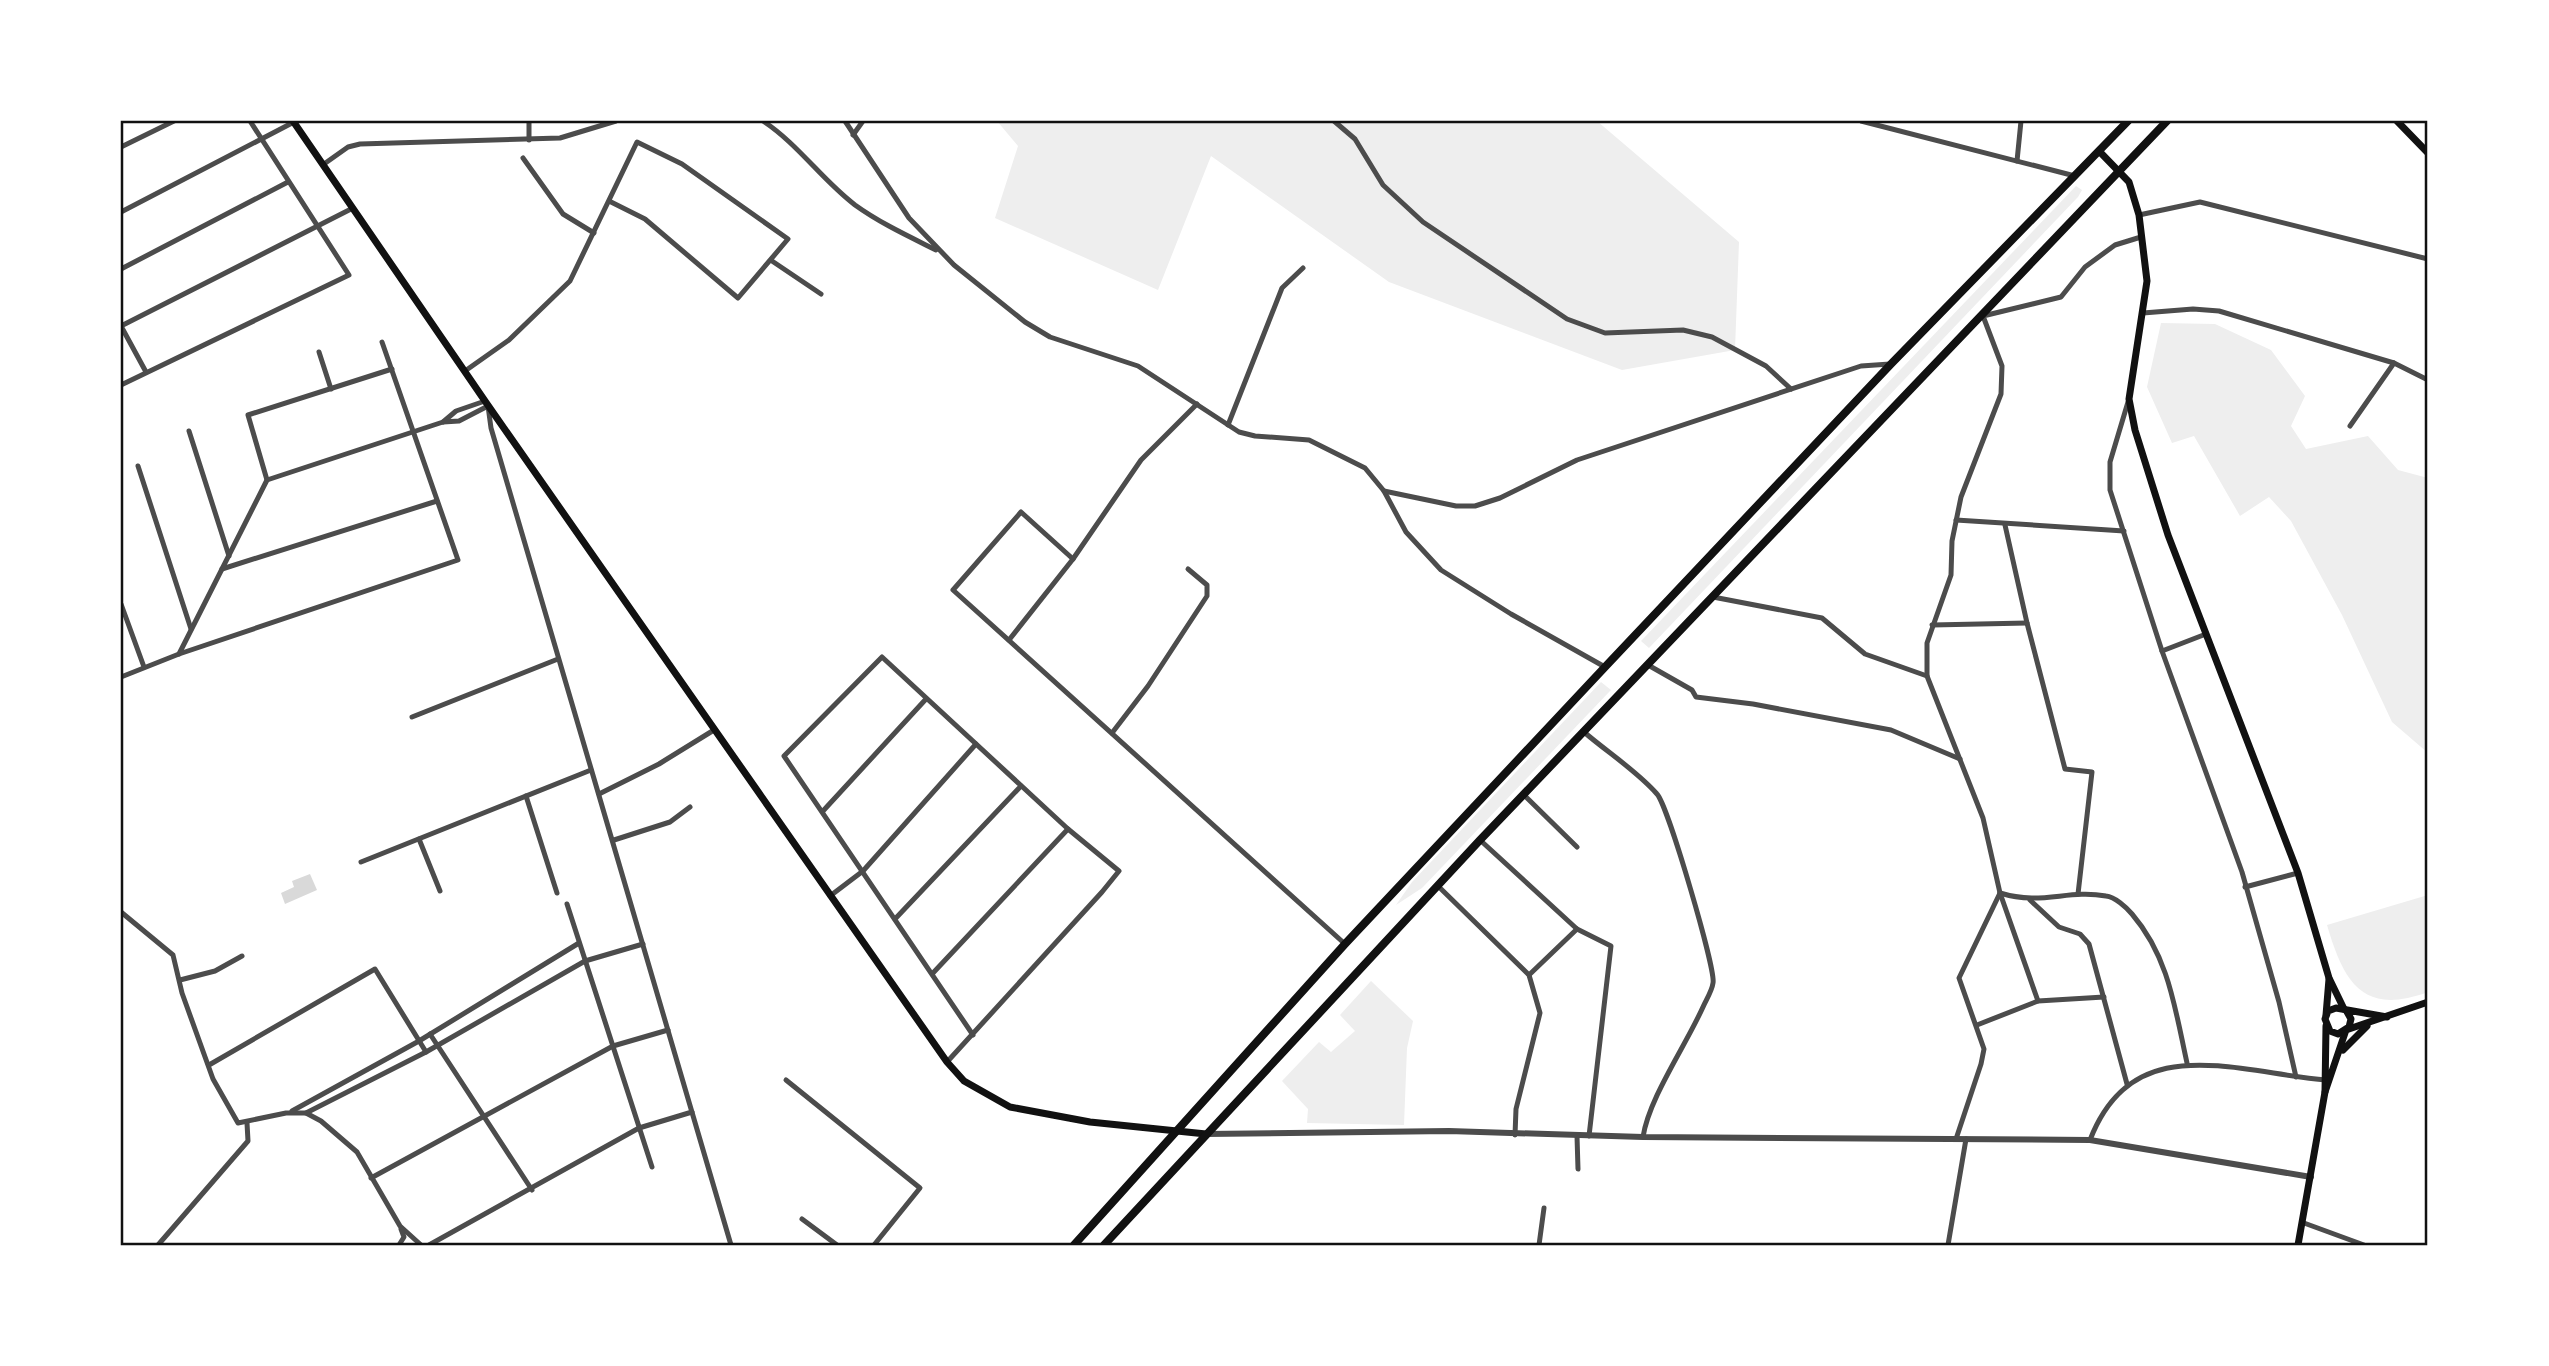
<svg xmlns="http://www.w3.org/2000/svg" width="2549" height="1366" font-family="'Work Sans',sans-serif">
<style>
.green{fill:#eee}
.water{fill:#d9d9d9}
.lines{fill:none;stroke-linecap:round;stroke-linejoin:round}
.minor{stroke:#4c4c4c;stroke-width:5}
.tertiary{stroke:#4c4c4c;stroke-width:6}
.secondary{stroke:#111;stroke-width:7}
.trunk{stroke:#111;stroke-width:8}
.neatline{fill:none;stroke:#111;stroke-width:2.5}
</style>
<rect width="100%" height="100%" fill="#fff"/>
<g class="green">
<polygon points="997,121 1597,121 1739,242 1735,350 1622,370 1389,282 1211,156 1158,290 995,218 1018,146"/>
<polygon points="2076,186 2082,190 2078,197 1649,648 1641,641"/>
<polygon points="2161,323 2215,324 2271,350 2305,396 2291,426 2306,449 2368,436 2398,470 2428,478 2428,753 2392,722 2342,615 2291,521 2269,497 2240,516 2194,436 2172,443 2147,387"/>
<polygon points="1601,682 1611,690 1422,888 1396,905 1412,882"/>
<path d="M2428 895V992C2363 1016 2344 983 2327 925Z"/>
<polygon points="1371,981 1413,1021 1407,1048 1404,1125 1307,1123 1308,1109 1282,1081 1319,1042 1331,1052 1355,1031 1340,1015"/>
</g>
<polygon class="water" points="310,874 317,890 285,904 281,893 294,887 292,881"/>
<g class="lines">
<g class="minor">
<polyline points="529,121 529,140"/>
<path d="M763 121C798 144 822 180 855 205 880 223 908 236 936 250"/>
<polyline points="845,121 909,218 954,265 1025,322 1050,337 1138,366 1239,432 1255,436 1309,440 1365,468 1384,491 1406,532 1441,570 1511,614 1605,667"/>
<polyline points="1334,121 1355,139 1383,185 1423,222 1567,319 1605,333 1683,330 1712,337 1766,366 1791,389"/>
<polyline points="1861,121 2075,176"/>
<polyline points="853,135 863,121"/>
<polyline points="121,147 174,121"/>
<polyline points="523,158 563,214 594,233"/>
<polyline points="2017,161 2021,121"/>
<polyline points="324,164 348,147 360,144 560,138 616,121"/>
<polyline points="121,212 294,122"/>
<polyline points="2139,215 2200,202 2428,259"/>
<polyline points="772,261 821,294"/>
<polyline points="121,269 288,182"/>
<polyline points="2143,313 2193,309 2219,311 2394,363 2428,380"/>
<polyline points="121,326 353,208"/>
<polyline points="121,326 146,372"/>
<polyline points="319,352 331,389"/>
<polyline points="465,371 509,340 570,281 637,142 682,164 788,239 738,298 645,219 609,201"/>
<polyline points="121,385 349,275 250,121"/>
<polyline points="2128,402 2110,462 2110,490 2162,651 2242,872 2279,1002 2296,1077"/>
<polyline points="443,422 456,411 485,401"/>
<polyline points="1228,425 1282,288 1303,268"/>
<polyline points="2350,426 2394,363"/>
<polyline points="189,431 229,556"/>
<polyline points="138,466 191,629"/>
<polyline points="267,480 248,415 392,369"/>
<polyline points="1384,491 1456,506 1475,506 1500,498 1577,460 1861,366 1890,364"/>
<polyline points="1956,520 2124,531"/>
<polyline points="2005,525 2027,623 2065,769 2092,772 2078,894"/>
<polyline points="1073,559 1021,512 953,590 1345,944"/>
<polyline points="222,569 437,501"/>
<polyline points="1713,597 1822,618 1865,654 1927,676"/>
<polyline points="121,604 144,667"/>
<polyline points="1932,625 2027,623"/>
<polyline points="1009,640 1073,559 1141,460 1197,404"/>
<polyline points="2162,651 2206,634"/>
<path d="M179 654 267 480 443 422 459 421 488 406 491 428C570 701 652 972 731 1245"/>
<polyline points="1648,665 1692,690 1696,697 1753,704 1891,730 1960,759"/>
<polyline points="121,677 179,654 458,560 382,342"/>
<polyline points="412,717 558,659"/>
<path d="M1584 732C1607 752 1637 771 1657 794 1668 806 1716 970 1713 983 1712 991 1706 1000 1703 1007 1685 1047 1649 1098 1643 1137"/>
<polyline points="1112,733 1148,686 1207,596 1207,585 1188,569"/>
<polyline points="599,794 659,764 714,730"/>
<polyline points="1524,795 1577,847"/>
<polyline points="526,796 557,893"/>
<polyline points="823,811 926,699"/>
<polyline points="419,839 440,891"/>
<polyline points="614,840 670,822 690,807"/>
<polyline points="1480,840 1577,929 1611,946 1589,1136"/>
<polyline points="361,862 591,770"/>
<polyline points="1438,886 1529,975 1540,1013 1516,1109 1515,1135"/>
<polyline points="2245,887 2298,873"/>
<path d="M2000 893C2042 906 2067 889 2106 896 2115 897 2126 907 2132 914 2169 957 2175 1009 2187 1063"/>
<polyline points="830,896 863,871 976,744"/>
<polyline points="2030,900 2059,927 2080,934 2089,944 2127,1084"/>
<polyline points="567,904 652,1167"/>
<polyline points="121,912 173,955 182,993 213,1079 238,1123 286,1113 306,1113 321,1121 357,1152 400,1226 421,1245"/>
<polyline points="895,919 1021,786"/>
<polyline points="933,973 1068,829"/>
<polyline points="1529,975 1577,929"/>
<polyline points="180,980 215,971 242,956"/>
<polyline points="2038,1001 2000,893 1983,818 1927,676 1927,643 1951,575 1952,541 1961,497 2001,394 2002,366 1983,316 2061,297 2085,267 2115,245 2141,237"/>
<polyline points="1977,1025 2038,1001 2104,997"/>
<polyline points="430,1034 532,1190"/>
<polyline points="947,1062 1102,892 1119,871 1068,829 882,657 784,756 973,1035"/>
<polyline points="209,1065 375,969 426,1052"/>
<polyline points="786,1080 920,1188 874,1245"/>
<polyline points="292,1111 419,1041 579,943"/>
<polyline points="306,1113 426,1052 585,961 643,944"/>
<polyline points="1577,1136 1578,1169"/>
<polyline points="1956,1139 1981,1064 1984,1049 1959,978 2000,893"/>
<path d="M2090 1140C2133 1029 2234 1072 2326 1080"/>
<polyline points="371,1178 613,1046 668,1030"/>
<polyline points="802,1219 837,1245"/>
<polyline points="2304,1223 2364,1245"/>
<polyline points="158,1245 248,1141 247,1123"/>
<polyline points="399,1245 404,1237 401,1229"/>
<polyline points="429,1245 639,1128 692,1112"/>
<polyline points="1539,1245 1544,1208"/>
<polyline points="1948,1245 1966,1139"/>
</g>
<polyline class="tertiary" points="1206,1134 1449,1131 1643,1137 2090,1140 2311,1177"/>
<g class="secondary">
<polyline points="293,121 485,401 947,1062 964,1081 1010,1107 1090,1122 1206,1134"/>
<polyline points="2397,121 2428,153"/>
<polyline points="2099,151 2129,182 2139,215 2147,281 2129,399 2135,430 2168,535 2298,873 2329,978 2344,1009"/>
<polyline points="2346,1010 2351,1019 2349,1027 2338,1034 2330,1031 2325,1019 2328,1011 2336,1008 2387,1017"/>
<polyline points="2326,1015 2329,979"/>
<polyline points="2326,1026 2325,1092 2346,1030 2428,1002"/>
<polyline points="2343,1050 2367,1026"/>
<polyline points="2298,1245 2325,1092"/>
</g>
<g class="trunk">
<polyline points="1074,1245 1345,944 1605,667 1891,364 2128,121"/>
<polyline points="1104,1245 1480,840 2167,121"/>
</g>
</g>
<rect width="2549" height="1366" fill="none" stroke="#ffffff" stroke-width="245"/>
<rect x="122" y="122" width="2304" height="1122" class="neatline"/>
</svg>
